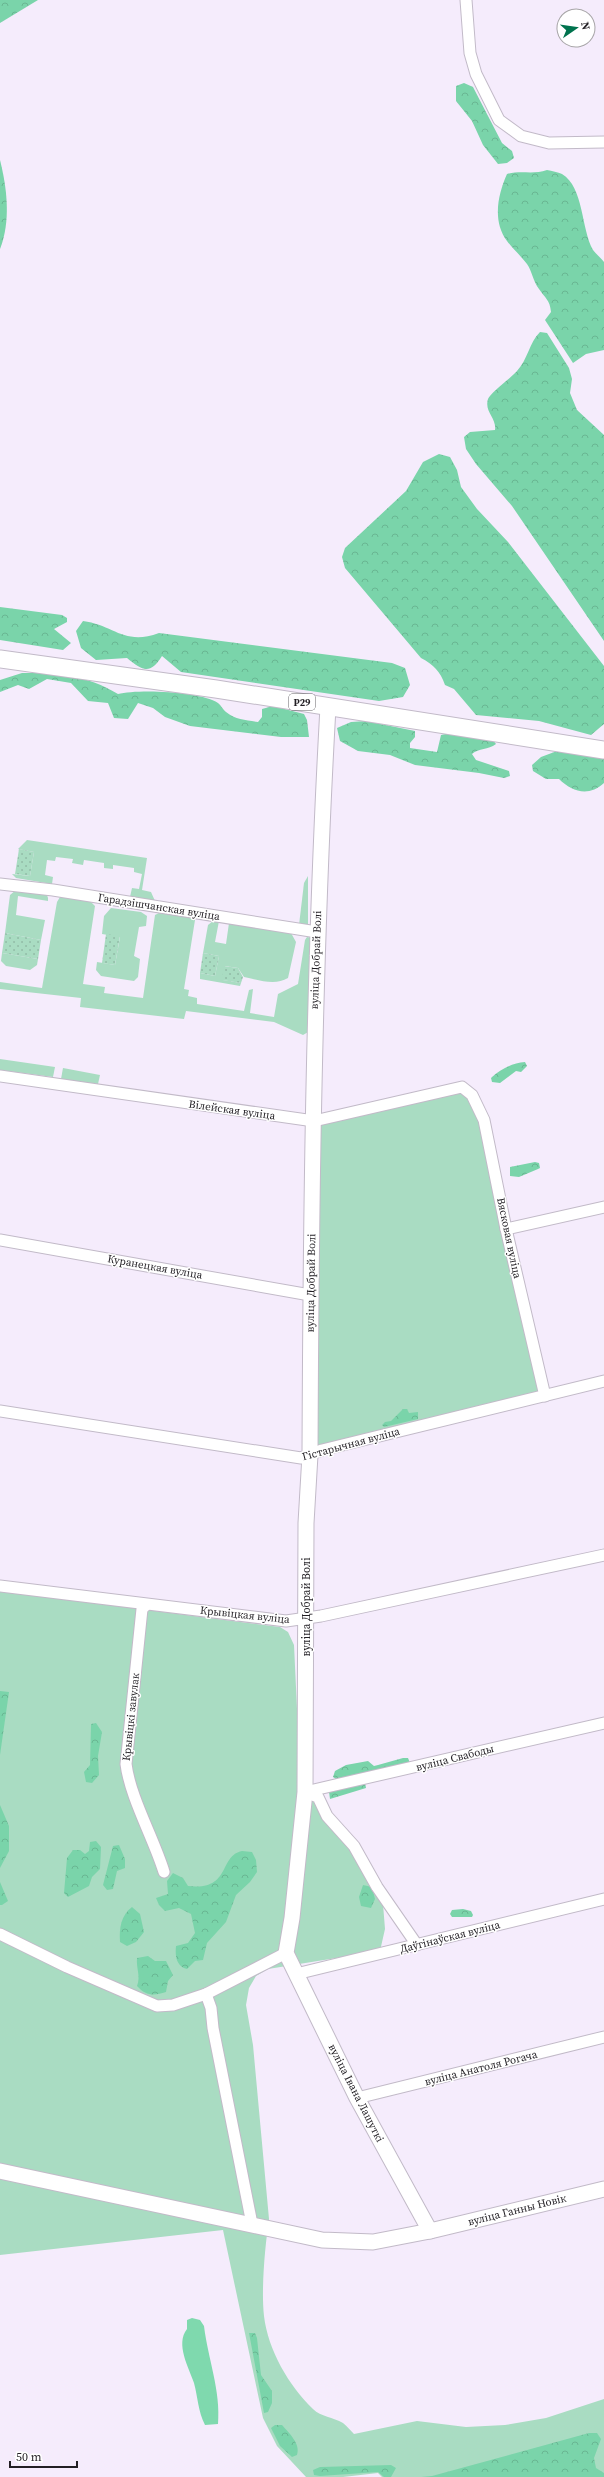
<svg xmlns="http://www.w3.org/2000/svg" width="604" height="2477" font-family="'Source Serif 4',serif">
<style>
.grass{fill:#a9dcc2}
.forest{fill:url(#forest-crowns)}
.park{fill:url(#park-dots)}
.water{fill:#7fd9ae}
.lines{fill:none;stroke-linecap:round;stroke-linejoin:round}
.street-casing{stroke:#c2bac8;stroke-width:13}
.secondary-casing{stroke:#c2bac8;stroke-width:17}
.primary-casing{stroke:#c2bac8;stroke-width:19}
.street{stroke:#fff;stroke-width:11}
.secondary{stroke:#fff;stroke-width:15}
.primary{stroke:#fff;stroke-width:17}
.labels{text-anchor:middle;dominant-baseline:central;stroke-width:3;stroke-linejoin:round;paint-order:stroke}
.shield{fill:#fff;stroke:#646266;stroke-width:1}
.shield-label{font-size:10px;font-weight:bold;fill:#221f24}
.street-label{font-size:11px;fill:#221f24;stroke:#fff}
</style>
<defs>
<pattern id="forest-crowns" width="20" height="18" patternUnits="userSpaceOnUse"><rect width="20" height="18" fill="#7ad4aa"/><path d="M2 6a3 3 0 1 1 6 0M12 15a3 3 0 1 1 6 0" fill="none" stroke="#69b692"/></pattern>
<pattern id="park-dots" width="8" height="8" patternUnits="userSpaceOnUse"><rect width="8" height="8" fill="#a9dcc2"/><path d="M2 2h.1M6 6h.1" fill="none" stroke="#91bca7" stroke-width="1.8" stroke-linecap="round"/></pattern>
</defs>
<rect width="100%" height="100%" fill="#f5ecfc"/>
<g class="grass">
<polygon points="27,840 147,858 142,890 151,892 155,901 130,897 132,888 139,889 142,874 134,872 134,868 113,865 113,869 104,868 104,863 84,860 83,865 72,863 73,859 56,857 55,861 47,860 45,875 53,877 52,884 16,878 12,874 30,876 34,852 18,849"/>
<polygon points="308,876 308,927 299,925 304,883"/>
<polygon points="16,890 47,895 48,898 48,901 18,896 16,915 45,920 41,940 5,933 10,895"/>
<polygon points="60,897 90,901 95,906 83,984 105,987 104,993 143,998 155,915 159,913 192,917 195,920 184,989 189,990 188,996 197,998 197,1004 244,1011 249,990 253,989 250,1013 274,1017 278,994 298,984 305,940 307,937 313,938 310,1031 303,1035 274,1022 186,1011 184,1019 80,1007 81,998 0,989 0,982 42,988 57,902"/>
<polygon points="111,908 141,912 147,916 146,926 139,927 134,956 140,959 138,977 134,981 101,976 96,970 97,962 115,965 120,937 102,934 104,916"/>
<path d="M213 921H219L215 942 226 944 229 923 291 933 296 942 288 978C275 986 259 980 244 977L238 968 225 966 223 980 241 983 240 986 200 979V973L215 976 219 956 203 953 208 925Z"/>
<polygon points="2,953 38,959 37,965 30,970 6,966 1,961"/>
<polygon points="0,1059 55,1067 53,1077 0,1070"/>
<polygon points="63,1068 100,1075 98,1084 61,1079"/>
<polygon points="452,1088 472,1095 545,1396 310,1455 314,1121"/>
<path d="M0 1591 280 1627 288 1632 294 1645 298 1730 305 1792 318 1797 383 1904 385 1929 380 1951 268 1969 256 1976 249 1988 246 2005 253 2045 269 2219C265 2246 261 2289 264 2316 268 2350 289 2386 313 2409 321 2417 333 2417 343 2423 347 2426 350 2430 354 2434L417 2421 466 2427 505 2425 546 2418 604 2399V2477H382L378 2473 343 2477H306L277 2446 263 2418 223 2230 0 2255Z"/>
</g>
<g class="forest">
<polygon points="0,0 38,0 0,23"/>
<polygon points="464,83 473,87 502,143 512,151 514,158 507,163 498,164 483,145 472,121 456,101 456,86"/>
<path d="M0 160C7 188 11 221 0 249Z"/>
<path d="M547 170C552 171 558 172 562 174 584 187 581 229 593 250 596 254 601 258 604 262V350L586 354 573 363 545 320 551 312C550 300 545 298 539 289 533 281 532 271 527 264 521 256 513 249 507 241 492 221 498 194 507 174 521 170 533 175 547 170Z"/>
<path d="M540 332 547 333 569 368 572 379 570 393 577 410 604 435V641L512 506 476 464 466 449 464 437 470 432 495 430C497 418 484 412 488 399 490 393 511 378 517 371 528 359 529 343 540 332Z"/>
<path d="M439 454 450 457 457 470 461 487 477 509 508 542 604 666V724L591 735 539 721 476 715 454 689 445 685C440 671 434 665 421 658L345 568 342 557 345 548 406 491 423 462Z"/>
<polygon points="0,607 62,615 67,618 67,622 54,629 71,643 63,650 0,640"/>
<path d="M83 621C114 625 124 646 159 633L392 663 405 668 410 685 403 697 379 701 181 672 162 656C150 675 143 671 127 658L96 660 81 648 76 631Z"/>
<path d="M22 673C58 673 87 675 118 694 137 689 201 691 218 703 221 705 223 710 226 712 236 720 246 720 258 722L262 717V709L273 706 304 714 307 720 309 737H281L190 726 165 717 153 708 138 703 128 719 114 718 108 703 88 701 71 683 47 679 29 689 18 685 0 692V680Z"/>
<path d="M366 721 415 731V737L410 743V748L437 752 441 735 455 732 493 740 496 744C488 750 479 748 472 754L476 760 509 771 510 776 504 778 479 773 415 765 390 755 358 751 340 741 337 728 351 722Z"/>
<path d="M557 751 604 756V783C589 797 572 792 559 779H546L533 771 532 765 541 757Z"/>
<path d="M525 1062 527 1066 521 1072 516 1071 500 1083 492 1082 491 1078C501 1069 512 1063 525 1062Z"/>
<polygon points="535,1162 539,1163 540,1168 538,1169 519,1177 510,1176 510,1167"/>
<polygon points="403,1409 407,1409 409,1413 418,1412 418,1419 384,1427 382,1425 385,1422 391,1421"/>
<polygon points="0,1691 9,1692 0,1755"/>
<polygon points="96,1723 102,1732 98,1756 99,1775 92,1783 86,1782 84,1772 90,1765 91,1724"/>
<polygon points="403,1758 408,1758 410,1763 336,1779 333,1777 335,1771 346,1765 368,1761 374,1766 378,1765"/>
<polygon points="365,1783 366,1788 330,1799 329,1792"/>
<polygon points="0,1805 9,1826 9,1851 0,1868"/>
<polygon points="96,1841 101,1847 100,1869 92,1877 89,1886 68,1897 64,1893 67,1858 73,1850 80,1850 85,1854 89,1851 90,1842"/>
<polygon points="119,1845 125,1859 125,1868 117,1871 113,1889 107,1890 103,1885 113,1846"/>
<path d="M242 1851 252 1852 256 1860 257 1872 250 1882 236 1895 226 1922 207 1943 203 1960 195 1961 187 1969C176 1966 175 1956 176 1946L188 1943 195 1933 191 1914 179 1908 165 1911 159 1905 156 1898 168 1894 167 1881 173 1873 183 1878 188 1886C232 1891 218 1856 242 1851Z"/>
<polygon points="0,1882 8,1901 2,1905 0,1905"/>
<polygon points="363,1885 372,1887 375,1899 371,1908 361,1906 359,1897"/>
<path d="M132 1907 140 1914 144 1932 136 1942 127 1946 120 1942C119 1928 121 1915 132 1907Z"/>
<polygon points="463,1909 471,1911 473,1915 472,1917 452,1917 450,1914 452,1910"/>
<path d="M148 1956 155 1961H166L173 1975 168 1981 166 1992C154 1996 146 1996 137 1986 141 1976 136 1969 137 1958Z"/>
<polygon points="249,2333 255,2333 257,2338 261,2375 272,2391 272,2403 268,2412 264,2413"/>
<path d="M275 2425H282C289 2433 301 2444 297 2455L292 2457 280 2446 271 2428Z"/>
<polygon points="589,2433 597,2433 601,2439 594,2458 596,2468 604,2473 604,2477 421,2477 432,2476"/>
<polygon points="391,2465 396,2468 391,2477 384,2477 378,2472 320,2476 314,2475 313,2470 320,2467"/>
</g>
<g class="park">
<polygon points="19,849 34,852 30,876 15,874"/>
<polygon points="5,933 41,940 38,959 2,953"/>
<polygon points="106,934 120,936 115,965 102,963"/>
<polygon points="203,953 219,956 215,976 200,973"/>
<polygon points="224,966 238,968 243,977 241,983 222,980"/>
</g>
<path class="water" d="M192 2318 200 2320 204 2326C208 2359 221 2391 218 2424L205 2425C198 2411 198 2398 194 2383 189 2368 175 2344 187 2329V2320Z"/>
<g class="lines">
<defs>
<g id="street">
<polyline points="466,0 470,53 476,74 499,120 521,136 549,143 604,142"/>
<polyline points="0,884 53,890 317,932"/>
<polyline points="0,1076 314,1121 462,1087 472,1095 484,1120 506,1229 545,1396"/>
<polyline points="506,1229 604,1207"/>
<polyline points="0,1240 310,1295"/>
<polyline points="0,1411 301,1458 322,1450 604,1381"/>
<polyline points="0,1586 286,1621 321,1616 604,1555"/>
<path d="M146 1605 142 1609 126 1764C130 1797 154 1839 164 1872"/>
<polyline points="305,1792 604,1723"/>
<polyline points="305,1792 318,1797 327,1816 354,1846 377,1887 417,1945"/>
<polyline points="0,1934 67,1967 157,2006 173,2005 206,1994 286,1953"/>
<polyline points="296,1974 604,1899"/>
<polyline points="206,1994 211,2008 213,2028 252,2224"/>
<polyline points="357,2098 604,2037"/>
</g>
<g id="secondary">
<path d="M328 707C314 956 311 1205 310 1455L306 1523 305 1792 292 1918 286 1953 357 2098 430 2231"/>
<polyline points="0,2171 322,2240 373,2242 430,2231 604,2189"/>
</g>
<polyline id="primary" points="0,659 216,689 604,750"/>
</defs>
<use href="#street" class="street-casing"/>
<use href="#secondary" class="secondary-casing"/>
<use href="#primary" class="primary-casing"/>
<use href="#street" class="street"/>
<use href="#secondary" class="secondary"/>
<use href="#primary" class="primary"/>
</g>
<g class="labels">
<rect class="shield" x="289" y="694" width="26" height="16" rx="3"/>
<g class="shield-label">
<text x="302" y="702">Р29</text>
</g>
<g class="street-label">
<text transform="translate(159 907) rotate(9)">Гарадзішчанская вуліца</text>
<text transform="translate(316 960) rotate(-88)">вуліца Добрай Волі</text>
<text transform="translate(232 1110) rotate(8)">Вілейская вуліца</text>
<text transform="translate(509 1238) rotate(78)">Вясковая вуліца</text>
<text transform="translate(155 1267) rotate(10)">Куранецкая вуліца</text>
<text transform="translate(311 1283) rotate(-89)">вуліца Добрай Волі</text>
<text transform="translate(351 1444) rotate(-15)">Гістарычная вуліца</text>
<text transform="translate(306 1607) rotate(-90)">вуліца Добрай Волі</text>
<text transform="translate(245 1615) rotate(6)">Крывіцкая вуліца</text>
<text transform="translate(131 1717) rotate(-84)">Крывіцкі завулак</text>
<text transform="translate(455 1758) rotate(-14)">вуліца Свабоды</text>
<text transform="translate(450 1937) rotate(-14)">Даўгінаўская вуліца</text>
<text transform="translate(481 2068) rotate(-14)">вуліца Анатоля Рогача</text>
<text transform="translate(356 2093) rotate(63)">вуліца Івана Лашуткі</text>
<text transform="translate(517 2210) rotate(-14)">вуліца Ганны Новік</text>
</g>
</g>
<g transform="translate(576 28) rotate(77)"><circle r="19" fill="#ffffff" stroke="#a7a5a7"/>
<path d="M0-3L7 15L0 10L-7 15Z" fill="#00734e"/>
<text y="-6" font-size="11" font-weight="bold" text-anchor="middle" fill="#221f24">N</text>
</g>
<path d="M10 2461v6h67v-6" fill="none" stroke="#221f24" stroke-width="2"/>
<text x="16" y="2461" font-size="12" fill="#221f24" stroke="#ffffff" stroke-width="3" paint-order="stroke">50 m</text>
</svg>
